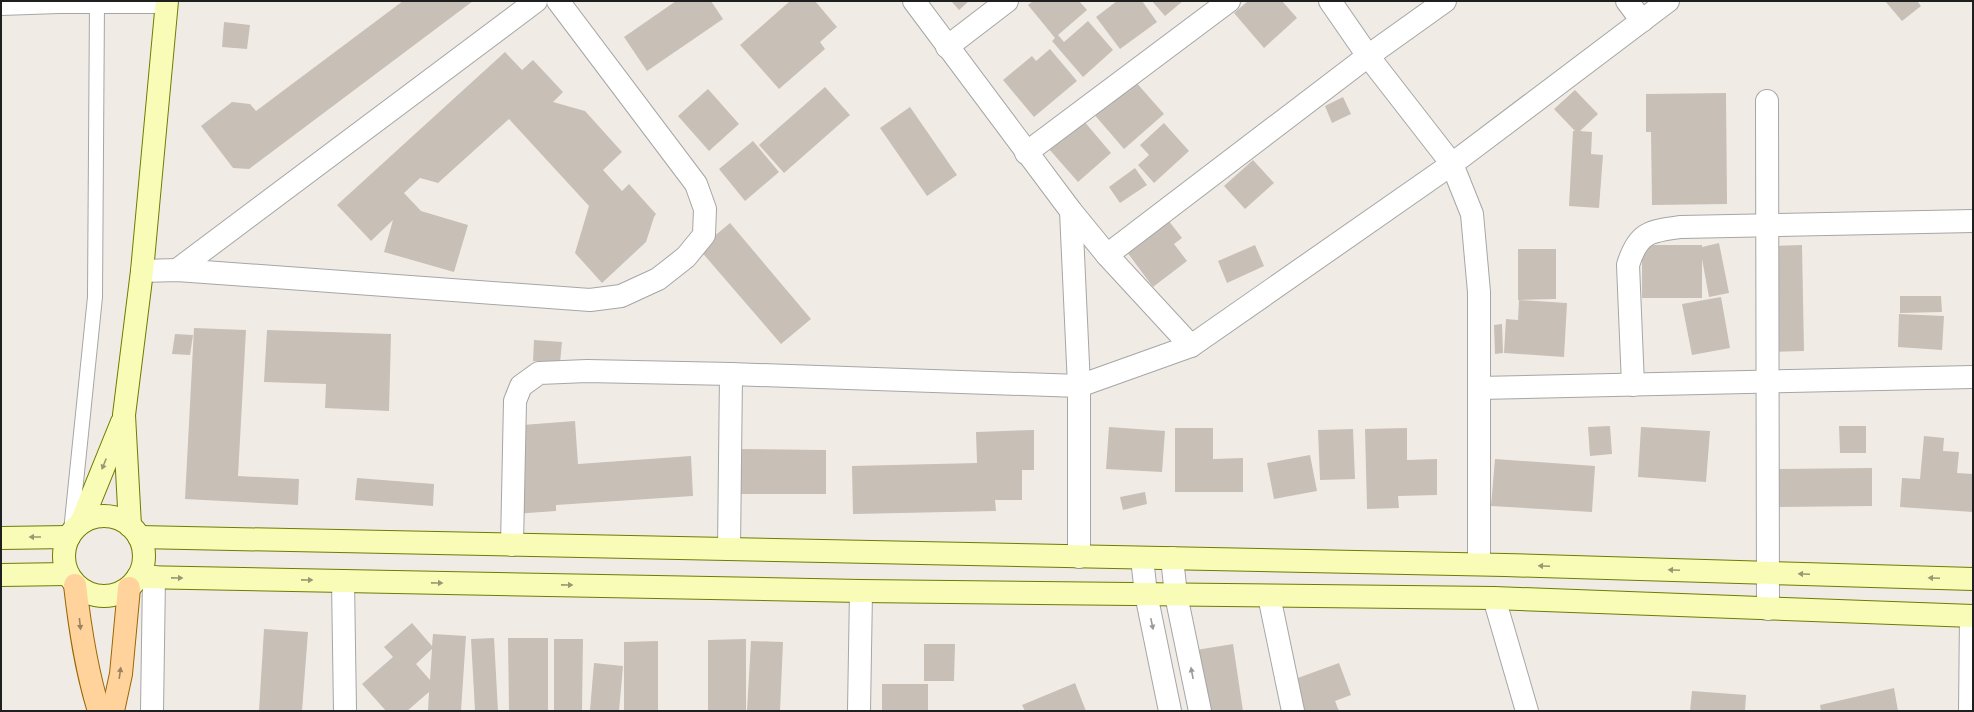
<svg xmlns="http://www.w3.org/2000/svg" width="1974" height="712" font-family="Karla,sans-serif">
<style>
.building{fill:#c8bfb7;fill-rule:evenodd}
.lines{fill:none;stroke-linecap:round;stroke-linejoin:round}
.lane-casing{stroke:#a6a6a6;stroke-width:16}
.street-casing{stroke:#a6a6a6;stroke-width:24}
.secondary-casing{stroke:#6f7c00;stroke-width:24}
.primary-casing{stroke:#9a6600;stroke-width:24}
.lane{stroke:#fff;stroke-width:14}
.street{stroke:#fff;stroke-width:22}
.secondary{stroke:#f9fcb6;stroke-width:22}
.primary{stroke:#ffd39b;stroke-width:22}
.oneway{fill:#979972}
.oneway2{fill:#9a8263}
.oneway3{fill:#9a9a9a}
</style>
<rect width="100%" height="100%" fill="#f0ece5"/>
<g class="building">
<polygon points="403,1 473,1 249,169 233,168 201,126 232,102 250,104 256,111"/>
<polygon points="676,1 711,1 723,19 647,71 624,37"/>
<polygon points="790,1 815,1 837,27 820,42 825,49 779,89 740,45"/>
<polygon points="951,1 969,1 959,10"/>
<polygon points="1033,1 1079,1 1087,10 1058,35 1064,42 1088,21 1113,50 1083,77 1052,41 1055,38 1028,5"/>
<polygon points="1117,1 1142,1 1157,22 1120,49 1096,17"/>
<polygon points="1152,1 1183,1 1165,16"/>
<polygon points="1248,1 1282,1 1297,18 1264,48 1234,13"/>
<polygon points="1885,1 1917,1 1921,6 1902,21"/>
<polygon points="224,22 250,25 247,49 222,47"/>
<polygon points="1050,49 1077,81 1034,117 1003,80 1032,56 1036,61"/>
<polygon points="505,52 522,70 533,60 563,92 553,102 585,111 622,152 603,170 622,191 629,184 656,214 654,217 646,242 602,283 575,253 589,206 509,119 438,183 420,178 404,193 421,211 468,225 454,272 384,252 393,220 371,241 337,205"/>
<polygon points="1134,80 1164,114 1124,149 1093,113"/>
<polygon points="825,87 850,115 784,173 759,145"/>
<polygon points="708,89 739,124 709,151 678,116"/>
<polygon points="1575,90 1598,114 1580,131 1592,132 1591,154 1603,155 1599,208 1569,206 1573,131 1575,131 1554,109"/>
<polygon points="1726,93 1727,204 1652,205 1651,132 1646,132 1646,94"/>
<polygon points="1343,97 1351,114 1332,123 1325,106"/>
<polygon points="910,107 957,175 927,196 880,128"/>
<polygon points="1083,120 1111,153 1078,182 1049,149"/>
<polygon points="1164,123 1189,151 1154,183 1138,165 1149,155 1140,145"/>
<polygon points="753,141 779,172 745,201 719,169"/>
<polygon points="1253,160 1274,183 1245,209 1224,186"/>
<polygon points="1135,168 1147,185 1120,203 1109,187"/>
<polygon points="1168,220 1182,238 1174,244 1187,261 1153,287 1127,252"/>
<polygon points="730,223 811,319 781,344 699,249"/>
<polygon points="1719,243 1729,293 1709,297 1702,259 1702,298 1642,298 1642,245 1702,245 1702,247"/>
<polygon points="1255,245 1264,266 1227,283 1218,261"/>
<polygon points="1802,245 1804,351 1767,352 1765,246"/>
<polygon points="1518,249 1556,249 1556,299 1518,300"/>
<polygon points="1900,296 1941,296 1942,312 1900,313"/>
<polygon points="1721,297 1730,348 1692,355 1682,304"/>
<polygon points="1519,300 1567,303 1564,357 1504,353 1506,319 1518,320"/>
<polygon points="1899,314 1944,316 1942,350 1898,347"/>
<polygon points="1502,324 1503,353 1495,354 1494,325"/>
<polygon points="194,328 246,330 238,476 299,479 298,505 185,499"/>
<polygon points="267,330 391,334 389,411 325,408 326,384 264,382"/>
<polygon points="175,334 193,335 190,355 172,354"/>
<polygon points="534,340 562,342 560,363 533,361"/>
<polygon points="575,421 578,464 691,456 693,496 556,505 556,511 514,514 509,426"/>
<polygon points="1610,426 1612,454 1590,456 1588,427"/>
<polygon points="1839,426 1866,426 1866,453 1840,453"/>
<polygon points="1109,427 1165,431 1162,472 1106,469"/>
<polygon points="1641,427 1710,431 1706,482 1638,477"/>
<polygon points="1175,428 1213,428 1213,459 1243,458 1243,492 1175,492"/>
<polygon points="1407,428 1407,460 1437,459 1437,495 1398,496 1399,508 1367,509 1365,429"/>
<polygon points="1353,429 1355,479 1320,480 1318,430"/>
<polygon points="1034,430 1034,470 1022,470 1022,500 995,500 996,511 853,514 852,466 977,463 976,432"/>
<polygon points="1924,436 1944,438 1943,451 1959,452 1957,473 1973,474 1973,512 1900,507 1902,478 1920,479"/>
<polygon points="737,449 826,450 826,494 737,494"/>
<polygon points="1310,455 1317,491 1274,499 1267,463"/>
<polygon points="1495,459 1595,466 1592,512 1491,506"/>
<polygon points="1872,468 1872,506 1773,507 1772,469"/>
<polygon points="357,478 434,484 433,506 355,500"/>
<polygon points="1145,492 1147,504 1123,510 1120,497"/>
<path d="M412 623 432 646 433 634 466 636 461 711H428L429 692 407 711H386L362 684 393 657 384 647ZM432 649 430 680 416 664Z"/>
<polygon points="264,629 308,632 302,711 259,711"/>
<polygon points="494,638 498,711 475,711 471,639"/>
<polygon points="508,638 548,638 548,711 509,711"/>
<polygon points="554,639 583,639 582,711 554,711"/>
<polygon points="746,639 746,711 708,711 708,640"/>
<polygon points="658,641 658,711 624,711 624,642"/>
<polygon points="751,641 783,642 780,711 747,711"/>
<polygon points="924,644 955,644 954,681 924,681"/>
<polygon points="1233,644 1243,711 1200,711 1190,651"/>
<polygon points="594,663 623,666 619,711 590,710"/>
<polygon points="1339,663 1351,695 1335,701 1339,711 1294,711 1284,683"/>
<polygon points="1075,683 1086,711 1025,711 1022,705"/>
<rect x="882" y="684" width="46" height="27"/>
<polygon points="1894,688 1898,711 1821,711 1820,705"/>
<polygon points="1692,691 1746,695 1745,711 1690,711"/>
</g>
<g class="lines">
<defs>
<g id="lane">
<polyline points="1,8 59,6 166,6"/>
<polyline points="71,531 95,297 97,1"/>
</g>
<g id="street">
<polyline points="914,1 1071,211 1107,255 1191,346"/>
<polyline points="1330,1 1368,56 1452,164 1472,214 1479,292 1479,564"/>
<polyline points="1627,1 1642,21"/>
<polyline points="947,47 1007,1"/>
<polyline points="1767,101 1768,609"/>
<polyline points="1026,153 1229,1"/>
<polyline points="1071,211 1079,386 1079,557"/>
<polyline points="1107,255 1368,56 1445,1"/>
<polyline points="177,270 536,1"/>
<polyline points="142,271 177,270 590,300 621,296 658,279 686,257 704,235 705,209 696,184 558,1"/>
<path d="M1633 385 1628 265C1638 232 1650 231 1681 227L1973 221"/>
<polyline points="1479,388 1973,377"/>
<polyline points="512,545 515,401 521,386 539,373 587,371 731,374 1079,386 1191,346 1452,164 1668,1"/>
<polyline points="729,549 731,374"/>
<polyline points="1142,558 1146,594 1170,711"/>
<polyline points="1172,558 1176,595 1200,711"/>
<polyline points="343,581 345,711"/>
<polyline points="1269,596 1293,711"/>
<polyline points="1494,598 1527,711"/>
<polyline points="152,711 154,577"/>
<polyline points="859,711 861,591"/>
<polyline points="1970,711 1971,616"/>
</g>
<g id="secondary">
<circle cx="104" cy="556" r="40"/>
<polyline points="81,523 122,422"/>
<polyline points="130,526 124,415 142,271 167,1"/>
<polyline points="139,537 1505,565 1973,579"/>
<polyline points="1,538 69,537"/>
<polyline points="1,575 67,574"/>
<polyline points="138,577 861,591 1494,598 1973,616"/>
</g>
<g id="primary">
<path d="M75 585C80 629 86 669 99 711"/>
<polyline points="113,711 121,674 129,588"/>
</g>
</defs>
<use href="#lane" class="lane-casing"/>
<use href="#street" class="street-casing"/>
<use href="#secondary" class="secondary-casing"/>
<use href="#primary" class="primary-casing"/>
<use href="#lane" class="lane"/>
<use href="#street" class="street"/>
<use href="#secondary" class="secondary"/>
<use href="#primary" class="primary"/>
</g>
<defs><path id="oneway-solid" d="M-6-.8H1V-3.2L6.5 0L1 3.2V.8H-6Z"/></defs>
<g class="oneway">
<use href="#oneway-solid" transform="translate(104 464) rotate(112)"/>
<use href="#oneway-solid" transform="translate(35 537) rotate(-180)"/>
<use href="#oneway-solid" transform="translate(1544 566) rotate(-178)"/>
<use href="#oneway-solid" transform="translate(1674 570) rotate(-178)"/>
<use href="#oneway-solid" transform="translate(1804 574) rotate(-178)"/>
<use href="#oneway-solid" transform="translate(177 578) rotate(1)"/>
<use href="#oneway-solid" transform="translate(1934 578) rotate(-178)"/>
<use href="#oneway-solid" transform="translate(307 580) rotate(1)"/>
<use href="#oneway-solid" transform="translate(437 583) rotate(1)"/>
<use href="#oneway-solid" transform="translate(567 585) rotate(1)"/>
</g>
<g class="oneway2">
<use href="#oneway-solid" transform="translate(80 624) rotate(84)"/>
<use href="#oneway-solid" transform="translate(120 673) rotate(-82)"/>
</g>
<g class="oneway3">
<use href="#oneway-solid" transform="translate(1152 624) rotate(78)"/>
<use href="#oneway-solid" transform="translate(1192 673) rotate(-101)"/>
</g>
<rect width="1974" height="712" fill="none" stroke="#1f1f1f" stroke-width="4"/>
</svg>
